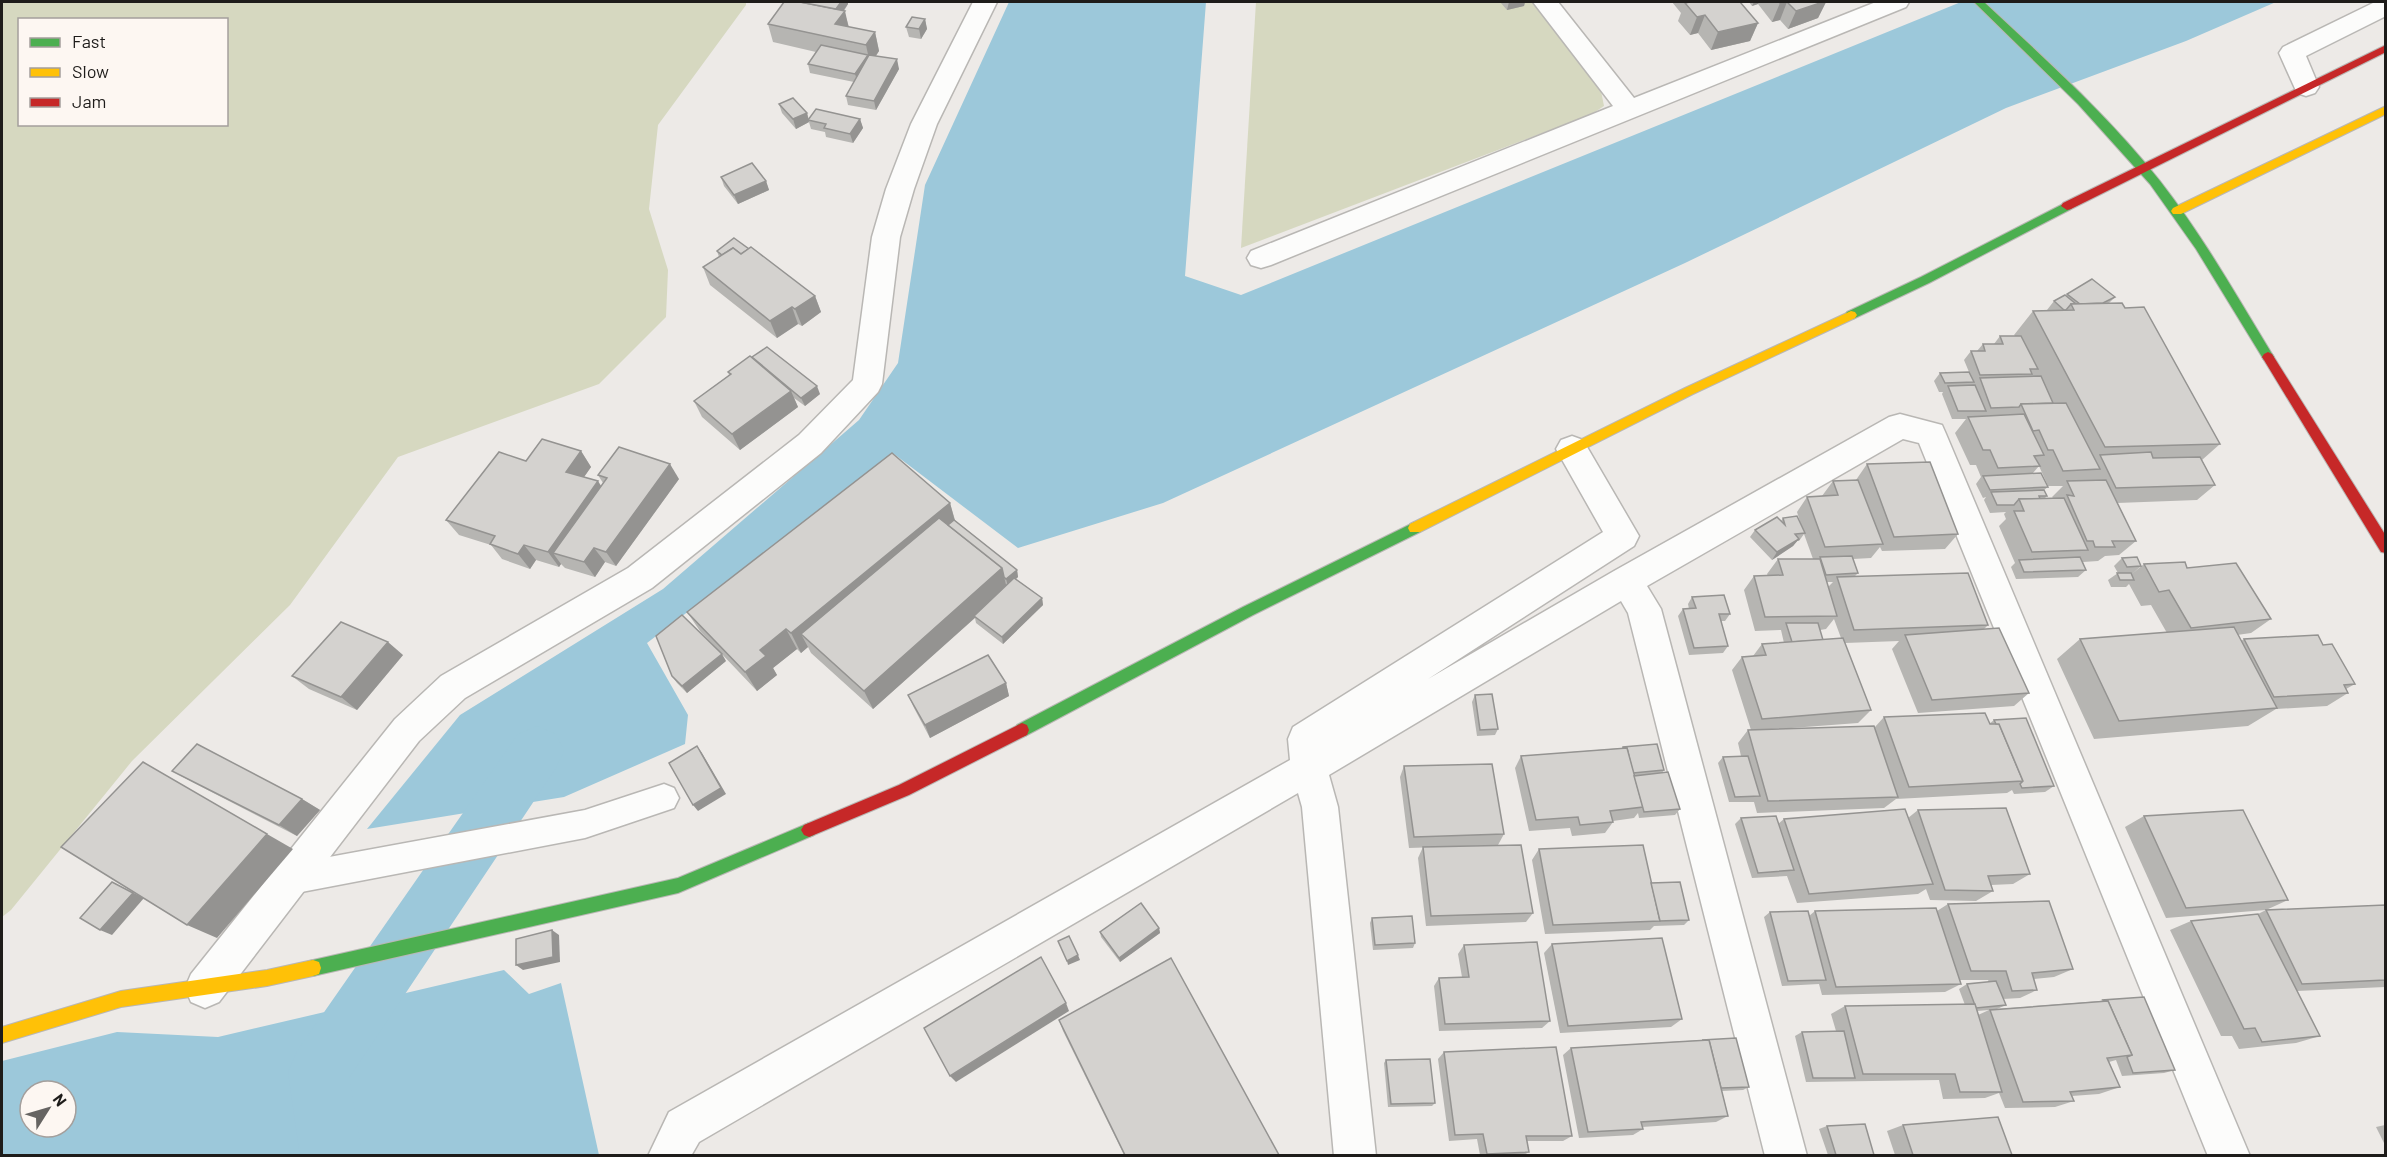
<svg xmlns="http://www.w3.org/2000/svg" width="2387" height="1157" font-family="Barlow,sans-serif">
<style>
.green{fill:#d6d8c0;fill-rule:evenodd}
.water{fill:#9cc8da;fill-rule:evenodd}
.lines{fill:none;stroke-linecap:round;stroke-linejoin:round}
.canal{fill:#9cc8da;fill-rule:evenodd}
.lane-casing{stroke:#b9b7b4;stroke-width:3}
.street-casing{stroke:#b9b7b4;stroke-width:3}
.fast-casing{stroke:#b9b7b4;stroke-width:2}
.slow-casing{stroke:#b9b7b4;stroke-width:2}
.jam-casing{stroke:#b9b7b4;stroke-width:2}
.lane{fill:#fcfcfb;fill-rule:evenodd}
.street{fill:#fcfcfb;fill-rule:evenodd}
.fast{fill:#4caf50;fill-rule:evenodd}
.slow{fill:#ffc107;fill-rule:evenodd}
.jam{fill:#c62828;fill-rule:evenodd}
.wall{fill:#b6b5b2;fill-rule:evenodd}
.shaded-wall{fill:#949391}
.building{fill:#d4d2cf;stroke:#949391;stroke-width:1.5}
</style>
<rect width="100%" height="100%" fill="#edeae7"/>
<g class="green">
<path d="M2 2H746V5L658 125 649 209 668 270 666 317 599 384 398 457 290 605 132 761 11 910 2 917ZM20 20H226V124H20Z"/>
<polygon points="1256,2 1532,2 1601,91 1604,106 1592,114 1241,248"/>
</g>
<g class="water">
<polygon points="1009,2 1206,2 1185,276 1241,295 1961,2 2276,2 2186,41 2006,108 1685,263 1163,503 1018,548 894,454 647,643 688,715 685,744 564,797 367,829 460,715 663,589 859,420 898,363 925,185"/>
<path d="M504 970 529 994 561 983 599 1155H2V1061L117 1032 218 1037ZM30 1091H66V1127H30Z"/>
</g>
<g class="lines">
<polygon class="canal" points="537,726 556,734 564,751 556,768 349,1078 362,1156 300,1156 288,1072 297,1051 518,734"/>
<defs>
<polygon id="lane" points="664,784 674,788 679,798 674,808 585,838 291,894 280,890 276,879 280,868 291,864 585,810"/>
<g id="street">
<polygon points="973,2 997,2 937,124 914,189 900,237 882,384 878,392 821,453 652,588 465,698 419,741 219,1002 205,1008 191,1002 185,988 191,974 395,719 441,676 628,568 799,435 853,380 872,237 886,189 911,124"/>
<polygon points="1533,2 1558,2 1634,98 1876,2 1909,2 1906,7 1271,265 1261,268 1251,265 1247,258 1251,251 1613,106"/>
<polygon points="2375,2 2386,2 2386,16 2306,56 2319,87 2315,93 2306,96 2297,93 2279,53 2283,47"/>
<polygon points="1900,414 1942,425 1946,434 2250,1156 2208,1156 1919,443 1903,439 1647,586 1661,609 1807,1156 1765,1156 1628,613 1621,601 1329,775 1338,807 1376,1156 1334,1156 1302,807 1298,793 699,1142 691,1156 648,1156 669,1112 1290,760 1288,739 1293,727 1603,532 1556,449 1561,440 1572,436 1583,440 1639,536 1634,546 1428,679 1614,571 1889,417"/>
</g>
<g id="fast">
<path d="M1974 2H1984C2045 59 2108 115 2160 181 2203 236 2236 295 2272 354L2274 357 2272 360H2264L2196 249 2150 184 2078 104Z"/>
<polygon points="2067,202 2073,206 2071,209 1929,283 1855,318 1851,319 1845,315 1847,312 1921,277"/>
<polygon points="1415,522 1420,524 1422,528 1420,532 1253,615 1027,735 1022,737 1017,735 1015,730 1017,725 1243,607"/>
<polygon points="809,823 814,825 817,830 814,835 678,893 313,976 307,974 305,968 307,962 313,960 678,878"/>
</g>
<g id="slow">
<polygon points="2386,106 2386,114 2181,214 2173,214 2171,211 2173,208"/>
<polygon points="1851,311 1855,312 1857,315 1855,318 1693,394 1420,532 1410,532 1408,528 1410,524 1685,388"/>
<polygon points="313,960 319,962 321,968 319,974 313,976 267,986 121,1007 2,1043 2,1027 121,991 267,970"/>
</g>
<g id="jam">
<polygon points="2386,45 2386,52 2071,209 2067,210 2061,206 2063,203"/>
<polygon points="2268,352 2272,354 2386,536 2386,553 2381,552 2264,360 2262,357 2264,354"/>
<polygon points="1022,723 1027,725 1029,730 1027,735 909,795 809,837 804,835 801,830 804,825 899,785"/>
</g>
</defs>
<use href="#lane" class="lane-casing"/>
<use href="#street" class="street-casing"/>
<use href="#fast" class="fast-casing"/>
<use href="#slow" class="slow-casing"/>
<use href="#jam" class="jam-casing"/>
<use href="#lane" class="lane"/>
<use href="#street" class="street"/>
<use href="#fast" class="fast"/>
<use href="#slow" class="slow"/>
<use href="#jam" class="jam"/>
</g>
<g class="wall">
<polygon points="1500,2 1525,2 1524,6 1507,10"/>
<polygon points="1672,2 1740,2 1758,23 1750,41 1711,50 1698,33 1690,35 1678,21 1681,13"/>
<polygon points="1749,2 1830,2 1826,2 1818,18 1788,29 1780,20 1772,22 1758,4 1752,6"/>
<polygon points="848,4 844,11 849,27 875,32 879,51 876,56 899,69 876,110 848,105 846,96 854,82 810,73 808,64 816,52 773,42 768,24"/>
<polygon points="925,19 927,29 921,39 909,37 906,27"/>
<polygon points="779,104 807,113 809,120 860,119 863,128 853,143 826,137 825,132 811,129 809,122 796,129 782,113"/>
<polygon points="721,177 766,181 769,190 738,204 724,186"/>
<polygon points="717,251 815,296 821,312 802,326 798,324 777,338 710,285 703,267 719,257"/>
<path d="M2067 294 2115 297 2109 303 2125 308 2220 444 2202 460 2215 485 2197 500 2117 503 2136 541 2119 555 2105 556 2098 561 2083 562 2086 570 2078 577 2016 579 2011 567 2015 563 1999 526 2006 519 2004 514 2006 512 1990 513 1984 500 1986 497 1983 498 1976 484 1981 477 1976 465H1970L1955 433 1966 419H1952L1942 394 1943 392H1939L1934 381 1940 373 1969 372 1964 360 1971 351H1977L1983 344H1994L2000 336H2015L2014 335 2033 311H2048L2047 310 2054 301 2066 296ZM2039 466 2048 486H2063L2052 497 2053 498H2045L2047 496 2044 490 2048 487 2033 473Z"/>
<polygon points="728,372 820,394 805,406 794,398 798,407 740,450 702,417 694,401 729,375"/>
<polygon points="581,451 591,467 584,477 601,486 603,483 598,475 679,479 616,566 605,562 595,577 565,568 561,564 559,567 536,560 530,569 502,559 491,545 459,535 446,520 526,461"/>
<path d="M1867 464 1958 534 1945 549 1882 551 1880 547 1871 558 1853 559 1858 573 1855 576 1988 625 1983 630 2029 693 2014 706 1918 713 1892 649 1899 641 1845 643 1871 710 1858 723 1778 729 1875 727 1884 717 1989 724 1994 720 2054 786 2045 792 2014 794 2012 790 2007 793 1896 799 1884 808 1757 813 1754 802H1729L1718 763 1723 757 1741 756 1738 743 1748 730H1751L1732 670 1742 657 1753 656 1762 644 1784 643 1781 630 1755 631 1744 590 1754 576H1768L1767 574 1778 559H1813L1804 534 1799 541H1797L1793 546 1772 560 1750 537 1755 530 1781 521 1783 518 1802 528 1797 512 1807 497 1822 496 1833 481 1856 480ZM1827 582H1833L1828 587ZM1834 619 1841 638 1823 640 1820 630 1826 629Z"/>
<polygon points="950,503 955,520 1017,570 1018,577 1016,579 1042,598 1043,605 1003,644 976,623 975,618 873,709 811,653 808,647 801,653 797,649 773,668 777,675 757,691 700,631 687,612"/>
<polygon points="2122,558 2141,566 2132,574 2144,564 2187,568 2271,619 2251,633 2237,635 2241,641 2244,639 2323,645 2355,684 2346,689 2348,693 2327,706 2276,709 2248,726 2094,739 2057,659 2080,639 2167,633 2151,605 2141,606 2129,584 2126,587 2111,587 2108,580 2118,573 2114,566"/>
<polygon points="1692,597 1730,614 1725,621 1721,621 1728,646 1723,653 1689,655 1678,616 1683,609 1689,609 1688,604"/>
<polygon points="403,655 357,710 309,689 292,676"/>
<polygon points="726,661 687,693 677,683 672,676"/>
<polygon points="1006,683 1009,696 930,738 914,708 908,695"/>
<polygon points="1475,695 1498,729 1495,735 1477,736 1472,702"/>
<polygon points="1623,747 1664,770 1662,773 1680,809 1675,815 1639,818 1638,813 1634,818 1613,821 1613,822 1605,833 1572,836 1570,828 1529,831 1515,768 1521,756 1622,748"/>
<polygon points="1404,766 1504,834 1498,845 1409,848 1400,777"/>
<polygon points="172,771 302,799 320,810 297,836 192,782"/>
<polygon points="1918,810 2030,874 2013,884 1991,885 1993,891 1976,901 1930,900 1926,889 1918,894 1797,903 1787,876 1752,878 1735,824 1741,818 1778,824 1784,819 1908,818"/>
<polygon points="2144,816 2288,900 2266,910 2166,918 2125,827"/>
<polygon points="1423,847 1533,913 1526,922 1426,926 1418,858"/>
<polygon points="1539,849 1651,883 1689,920 1684,925 1654,926 1650,930 1545,934 1532,860"/>
<path d="M1948 904 2073 969 2054 977 2034 979 2037 990 2020 998 2003 999 2006 1005 1997 1009 2100 1001 2103 1000 2175 1070 2164 1073 2122 1076 2116 1060 2109 1062 2120 1087 2099 1094 2072 1096 2074 1101 2055 1107 2005 1108 1999 1093 1985 1098 1943 1099 1939 1080 1806 1082 1795 1036 1802 1032 1836 1031 1831 1014 1845 1006 1965 1005 1959 989 1967 984 1989 982 1988 980H1960L1961 984 1945 992 1822 995 1819 984 1782 986 1764 917 1770 912 1809 916 1815 911H1937ZM1989 1010 1978 1015 1977 1011Z"/>
<polygon points="2385,905 2385,987 2297,991 2320,1036 2296,1043 2239,1049 2232,1036 2221,1036 2170,930 2191,921 2258,914 2266,910"/>
<polygon points="1372,918 1415,943 1413,948 1373,950 1370,923"/>
<polygon points="1159,928 1160,933 1120,962 1101,937 1100,932"/>
<polygon points="1552,944 1682,1019 1671,1027 1560,1033 1544,953"/>
<polygon points="1464,945 1550,1021 1542,1028 1439,1031 1434,986 1439,978 1462,977 1458,954"/>
<polygon points="1059,1020 1279,1155 1124,1155 1063,1031"/>
<polygon points="1702,1040 1749,1087 1743,1090 1722,1091 1728,1116 1716,1122 1642,1127 1643,1129 1633,1135 1579,1138 1563,1055 1571,1048"/>
<polygon points="1444,1052 1572,1136 1563,1141 1527,1141 1529,1152 1524,1155 1480,1155 1477,1139 1449,1141 1438,1059"/>
<polygon points="1386,1060 1435,1103 1432,1106 1388,1107 1384,1063"/>
<polygon points="1903,1125 2012,1155 1895,1155 1887,1131"/>
<polygon points="2385,1125 2385,1145 2376,1127"/>
<polygon points="1827,1126 1874,1155 1828,1155 1819,1129"/>
</g>
<g class="shaded-wall">
<polygon points="841,2 848,2 848,4 834,24 832,15"/>
<polygon points="1509,2 1525,2 1524,6 1507,10"/>
<polygon points="1754,2 1759,2 1758,4 1752,6"/>
<polygon points="1787,2 1780,20 1772,22 1780,3"/>
<polygon points="1814,2 1830,2 1826,2 1818,18 1788,29 1796,11"/>
<polygon points="845,11 849,29 835,24"/>
<polygon points="1705,15 1698,33 1690,35 1697,17"/>
<polygon points="925,19 927,29 921,39 919,29"/>
<polygon points="1758,23 1750,41 1711,50 1718,32"/>
<polygon points="875,32 879,51 870,64 866,45"/>
<polygon points="868,55 870,64 858,83 855,74"/>
<polygon points="897,59 899,69 876,110 874,101"/>
<polygon points="807,113 809,122 796,129 793,119"/>
<polygon points="860,119 863,128 853,143 850,134"/>
<polygon points="766,181 769,190 738,204 734,195"/>
<polygon points="815,296 821,312 802,326 795,309"/>
<polygon points="792,307 798,324 777,338 770,321"/>
<polygon points="817,386 820,394 805,406 801,398"/>
<polygon points="791,391 798,407 740,450 732,434"/>
<polygon points="581,451 591,467 577,487 566,472"/>
<polygon points="670,464 679,479 616,566 606,552"/>
<polygon points="598,481 608,497 553,553 561,564 559,567 548,552"/>
<polygon points="950,503 956,525 801,634 808,647 801,653 791,633"/>
<polygon points="1799,539 1793,546 1772,560 1777,552"/>
<polygon points="524,545 536,560 530,569 518,554"/>
<polygon points="594,548 605,562 595,577 584,562"/>
<polygon points="1002,568 1007,589 873,709 864,691"/>
<polygon points="1017,570 1018,577 1008,586 1006,579"/>
<polygon points="1042,598 1043,605 1003,644 1002,637"/>
<polygon points="786,629 797,649 773,668 777,675 757,691 745,672 760,650"/>
<polygon points="388,642 403,655 357,710 341,697"/>
<polygon points="722,654 726,661 687,693 682,686"/>
<polygon points="1006,683 1009,696 930,738 925,725"/>
<polygon points="697,746 702,753 726,794 698,811 693,805"/>
<polygon points="302,799 320,810 297,836 279,825"/>
<polygon points="267,834 293,849 217,938 187,925"/>
<polygon points="112,882 144,898 112,935 100,930"/>
<polygon points="1159,928 1160,933 1120,962 1119,958"/>
<polygon points="552,930 559,935 560,962 523,970 516,965"/>
<polygon points="1078,955 1080,960 1068,965 1067,961"/>
<polygon points="1066,1003 1069,1011 956,1082 950,1076"/>
</g>
<g class="building">
<polygon points="784,2 800,2 845,11 835,24 875,32 866,45 768,24"/>
<polygon points="800,2 841,2 836,9"/>
<polygon points="1690,2 1740,2 1758,23 1718,32 1705,15 1697,17 1685,3"/>
<polygon points="1779,2 1823,2 1796,11 1787,2 1780,3"/>
<polygon points="912,17 925,19 919,29 906,27"/>
<polygon points="821,45 868,55 855,74 808,64"/>
<polygon points="869,55 897,59 874,101 846,96"/>
<polygon points="793,98 807,113 793,119 779,104"/>
<polygon points="816,109 860,119 850,134 824,128 826,124 808,120"/>
<polygon points="752,163 766,181 734,195 721,177"/>
<polygon points="734,238 749,249 741,254 733,248 722,255 717,251"/>
<polygon points="751,247 815,296 795,309 792,307 770,321 703,267 733,248 741,254"/>
<polygon points="2092,279 2115,297 2103,303 2080,304 2067,294"/>
<polygon points="2065,295 2076,304 2071,304 2066,310 2064,310 2054,301"/>
<polygon points="2122,303 2125,308 2144,307 2220,444 2105,447 2033,311 2074,310 2071,304"/>
<polygon points="2000,336 2021,336 2038,369 2030,369 2032,374 1980,375 1971,351 1985,351 1983,344 2003,344"/>
<polygon points="767,347 817,386 801,398 752,357"/>
<polygon points="750,356 791,391 732,434 694,401 731,374 728,372"/>
<polygon points="1969,372 1974,382 1945,383 1940,373"/>
<polygon points="2041,376 2053,403 2021,404 2019,407 1991,408 1980,378"/>
<polygon points="1975,385 1986,411 1958,411 1948,386"/>
<polygon points="2066,403 2100,469 2063,471 2053,450 2048,450 2039,430 2033,431 2021,404"/>
<polygon points="2024,414 2044,455 2034,456 2040,466 1998,468 1990,450 1983,450 1968,417"/>
<polygon points="542,439 581,451 566,472 598,481 548,552 524,545 518,554 490,544 495,536 446,520 499,452 526,461"/>
<polygon points="619,447 670,464 606,552 594,548 584,562 553,553 607,478 598,475"/>
<polygon points="2151,452 2153,458 2200,457 2215,485 2116,488 2100,455"/>
<polygon points="892,453 950,503 791,633 786,629 760,650 766,656 745,672 687,612"/>
<polygon points="1930,462 1958,534 1894,537 1867,464"/>
<polygon points="2041,473 2048,487 1990,490 1983,476"/>
<polygon points="1858,480 1883,544 1825,547 1807,497 1838,495 1833,481"/>
<polygon points="2106,480 2136,541 2112,541 2115,547 2095,547 2093,541 2087,541 2067,495 2074,496 2067,481"/>
<polygon points="2044,490 2047,496 2039,496 2040,499 2019,499 2014,505 1997,505 1991,492"/>
<polygon points="2064,498 2088,550 2032,552 2014,511 2024,511 2019,499"/>
<polygon points="1797,516 1805,533 1795,534 1799,539 1777,552 1755,530 1777,517 1785,525 1783,518"/>
<polygon points="939,518 1002,568 864,691 801,634"/>
<polygon points="954,520 1017,570 1006,579 1004,577 1002,568 948,525"/>
<polygon points="1852,556 1858,573 1826,575 1820,557"/>
<polygon points="2080,557 2086,570 2024,572 2019,560"/>
<polygon points="2137,557 2141,566 2127,567 2122,558"/>
<polygon points="1778,559 1820,559 1837,616 1765,617 1754,576 1783,575"/>
<polygon points="2185,562 2187,568 2236,563 2271,619 2191,628 2169,590 2159,592 2144,564"/>
<polygon points="1968,573 1988,625 1854,630 1837,577"/>
<polygon points="2117,573 2131,573 2134,580 2120,580"/>
<polygon points="1014,578 1042,598 1002,637 974,616"/>
<polygon points="1724,595 1730,614 1719,614 1728,646 1694,648 1683,609 1696,608 1692,597"/>
<polygon points="682,615 722,654 682,686 672,676 656,636"/>
<polygon points="341,622 388,642 341,697 292,676"/>
<polygon points="1786,623 1818,623 1823,640 1792,642"/>
<polygon points="2234,627 2277,708 2119,721 2080,639"/>
<polygon points="1999,628 2029,693 1932,700 1905,635"/>
<polygon points="2318,635 2323,645 2332,644 2355,684 2344,685 2348,693 2274,697 2244,639"/>
<polygon points="1843,638 1871,710 1762,719 1742,657 1766,655 1762,644"/>
<polygon points="988,655 1006,683 925,725 908,695"/>
<polygon points="1492,694 1498,729 1480,730 1475,695"/>
<polygon points="1985,713 1990,724 1999,724 2023,781 1909,787 1884,717"/>
<polygon points="2026,718 2054,786 2022,788 2020,784 2023,781 1999,724 1996,724 1994,720"/>
<polygon points="1874,726 1898,797 1768,801 1748,730"/>
<polygon points="197,744 302,799 279,825 172,771"/>
<polygon points="1657,744 1664,770 1633,773 1627,748 1623,748 1623,747"/>
<polygon points="697,746 721,788 693,805 669,763"/>
<polygon points="1627,748 1643,807 1610,811 1613,822 1580,825 1578,817 1536,820 1521,756"/>
<polygon points="1748,756 1760,796 1735,797 1723,757"/>
<polygon points="143,762 267,834 187,925 61,847"/>
<polygon points="1492,764 1504,834 1414,837 1404,766"/>
<polygon points="1668,772 1680,809 1644,812 1634,776"/>
<polygon points="2006,808 2030,874 1988,876 1993,891 1945,890 1918,810"/>
<polygon points="1905,809 1933,884 1809,894 1784,819"/>
<polygon points="2243,810 2288,900 2186,908 2144,816"/>
<polygon points="1776,816 1794,870 1758,873 1741,818"/>
<polygon points="1521,845 1533,913 1431,916 1423,847"/>
<polygon points="1643,845 1660,921 1553,925 1539,849"/>
<polygon points="112,882 133,893 100,930 80,918"/>
<polygon points="1680,882 1689,920 1659,921 1660,921 1651,883"/>
<polygon points="2049,901 2073,969 2032,973 2037,990 2012,991 2006,971 1971,971 1948,904"/>
<polygon points="1141,903 1159,928 1119,958 1100,932"/>
<polygon points="2385,905 2385,980 2302,984 2266,910"/>
<polygon points="1936,908 1961,984 1836,987 1815,911"/>
<polygon points="1808,911 1826,980 1788,981 1770,912"/>
<polygon points="2258,914 2320,1036 2262,1042 2255,1028 2244,1029 2191,921"/>
<polygon points="1412,916 1415,943 1375,945 1372,918"/>
<polygon points="552,930 553,957 516,965 516,939"/>
<polygon points="1069,936 1078,955 1067,961 1058,941"/>
<polygon points="1662,938 1682,1019 1568,1026 1552,944"/>
<polygon points="1537,942 1550,1021 1445,1024 1439,978 1469,977 1464,945"/>
<polygon points="1041,957 1066,1003 950,1076 924,1028"/>
<polygon points="1171,958 1279,1155 1125,1155 1059,1020"/>
<polygon points="1996,981 2006,1005 1976,1008 1967,984"/>
<polygon points="2144,997 2175,1070 2133,1073 2127,1057 2132,1055 2108,1001 2104,1001 2103,1000"/>
<polygon points="2108,1001 2132,1055 2107,1058 2120,1087 2070,1092 2074,1101 2023,1102 1990,1010"/>
<polygon points="1975,1004 2002,1092 1960,1092 1955,1074 1863,1074 1845,1006"/>
<polygon points="1844,1031 1855,1078 1813,1078 1802,1032"/>
<polygon points="1736,1038 1749,1087 1721,1088 1709,1040 1702,1040"/>
<polygon points="1709,1040 1728,1116 1641,1122 1643,1129 1588,1132 1571,1048"/>
<polygon points="1556,1047 1572,1136 1526,1136 1529,1152 1487,1154 1483,1134 1455,1135 1444,1052"/>
<polygon points="1430,1059 1435,1103 1391,1104 1386,1060"/>
<polygon points="1998,1117 2012,1155 1913,1155 1903,1125"/>
<polygon points="1865,1124 1874,1155 1836,1155 1827,1126"/>
</g>
<rect width="2387" height="1157" fill="none" stroke="#1e1c1a" stroke-width="6"/>
<rect x="18" y="18" width="210" height="108" fill="#fdf7f2" stroke="#a49f9c" stroke-width="1.5"/>
<rect x="30" y="38" width="30" height="9" fill="#4caf50" stroke="#a49f9c" stroke-width="1.5"/>
<text x="72" y="48" font-size="18" fill="#1e1c1a">Fast</text>
<rect x="30" y="68" width="30" height="9" fill="#ffc107" stroke="#a49f9c" stroke-width="1.5"/>
<text x="72" y="78" font-size="18" fill="#1e1c1a">Slow</text>
<rect x="30" y="98" width="30" height="9" fill="#c62828" stroke="#a49f9c" stroke-width="1.5"/>
<text x="72" y="108" font-size="18" fill="#1e1c1a">Jam</text>
<g transform="translate(48 1109) rotate(53)"><circle r="28" fill="#fdf7f2" stroke="#a49f9c" stroke-width="1.5"/>
<path d="M0-4.5L10 22L0 15L-10 22Z" fill="#666462"/>
<text y="-9" font-size="16" font-weight="bold" text-anchor="middle" fill="#1e1c1a">N</text>
</g>
</svg>
